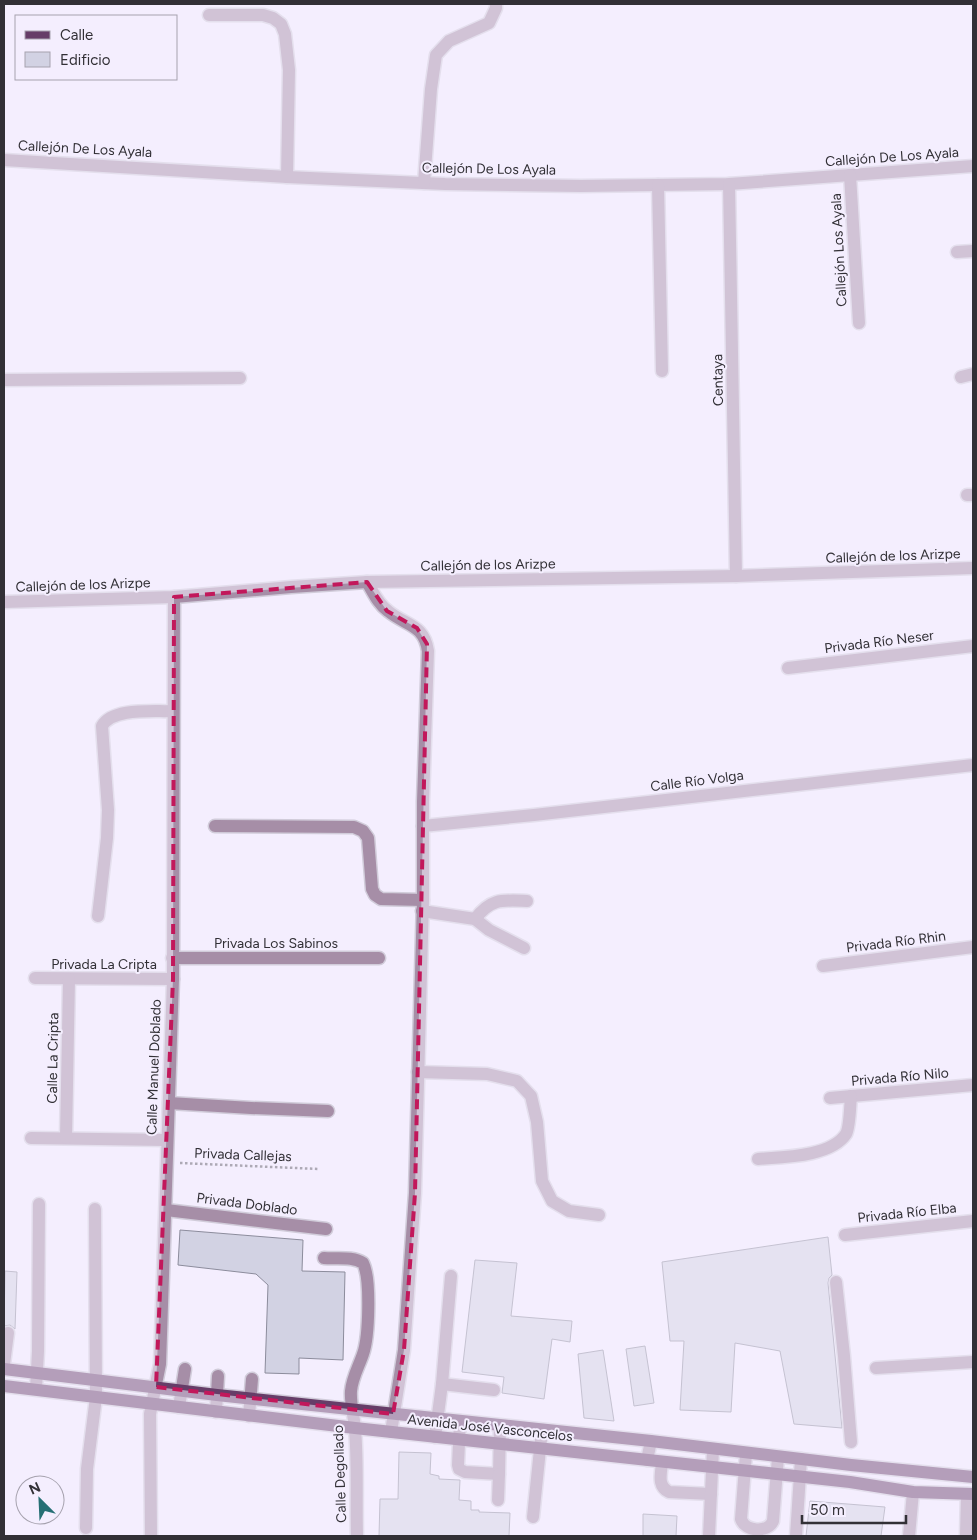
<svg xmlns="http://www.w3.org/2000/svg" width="977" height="1540" font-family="Figtree,sans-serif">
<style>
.building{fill:#d2d2e3;stroke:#8c8c9c}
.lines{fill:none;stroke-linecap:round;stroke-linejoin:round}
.minor-casing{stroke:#d1ccda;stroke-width:15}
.major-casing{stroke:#d1ccda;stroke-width:15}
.path{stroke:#ada9b5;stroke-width:2.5;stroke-dasharray:2.5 2.5;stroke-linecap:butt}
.minor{stroke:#a68ea7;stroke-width:12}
.major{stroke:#663d68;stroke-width:12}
.marked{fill:none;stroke:#c2185b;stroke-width:4;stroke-dasharray:10 6;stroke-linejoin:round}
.labels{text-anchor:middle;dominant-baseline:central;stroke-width:4;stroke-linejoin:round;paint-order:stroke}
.street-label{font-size:14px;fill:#323036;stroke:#f4eefe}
</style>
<rect width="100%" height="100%" fill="#f4eefe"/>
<g class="building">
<polygon points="180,1230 303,1240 302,1271 345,1272 343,1360 299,1358 299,1374 265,1373 268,1285 256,1274 178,1265"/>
<polygon points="828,1237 832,1275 829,1278 828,1283 842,1428 794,1424 780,1351 735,1343 731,1412 680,1410 684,1341 670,1341 662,1262"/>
<polygon points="475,1260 517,1263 511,1316 572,1321 570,1342 552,1339 544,1399 502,1393 504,1377 462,1372"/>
<polygon points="5,1271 17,1272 15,1329 10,1325 4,1326"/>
<polygon points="645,1346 654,1403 634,1406 626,1349"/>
<polygon points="603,1350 614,1421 584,1418 578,1354"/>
<polygon points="399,1452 431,1453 430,1474 439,1476 439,1479 460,1480 459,1500 471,1501 471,1510 479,1510 479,1512 510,1513 509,1536 379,1536 380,1499 398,1499"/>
<polygon points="810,1501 885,1507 881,1536 806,1536"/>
<polygon points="643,1514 677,1516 676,1536 643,1536"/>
</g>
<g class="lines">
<defs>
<g id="minor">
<polyline points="209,15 263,15 273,18 281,24 285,34 289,70 287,177"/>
<polyline points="4,160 287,177 445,184 581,186 729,184 973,166"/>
<polyline points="850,175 859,323"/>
<polyline points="424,183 431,89 436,55 449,41 489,23 496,8 496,4"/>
<polyline points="729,184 736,576"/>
<polyline points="658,185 662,371"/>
<polyline points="957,252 973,251"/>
<polyline points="961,377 973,374"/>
<polyline points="4,380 240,378"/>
<polyline points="967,495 973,495"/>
<path d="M367 582C373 592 378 604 388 611 406 626 424 624 428 651L423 802V900L415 1193 404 1350 391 1432"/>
<polyline points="4,602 174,597 291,587 367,582 736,576 973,568"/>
<polyline points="788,668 973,646"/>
<polyline points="215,826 354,827 363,831 368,838 372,889 375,895 381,899 423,900"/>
<polyline points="423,826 534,815 973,765"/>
<polyline points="422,911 475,919 489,930 524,948"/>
<path d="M98 916 107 838 108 810 102 726C113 707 154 712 173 711"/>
<path d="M475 919C491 898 502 900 527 901"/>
<polyline points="172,958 379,958"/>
<polyline points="823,966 973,947"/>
<polyline points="35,978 173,979"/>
<polyline points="418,1072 487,1074 517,1081 531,1096 537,1122 542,1181 552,1201 569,1211 599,1215"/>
<polyline points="830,1098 973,1085"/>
<polyline points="169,1103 251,1108 328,1111"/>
<polyline points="31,1138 166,1140"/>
<polyline points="66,1138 69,979"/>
<path d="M758 1159C782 1157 831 1157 846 1134 850 1127 850 1105 851 1096"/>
<polyline points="166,1210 326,1229"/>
<polyline points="845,1235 973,1221"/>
<path d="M324 1258C337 1259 353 1256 363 1263 371 1278 369 1337 363 1354 359 1366 352 1378 351 1391 350 1403 354 1416 355 1429 358 1464 356 1501 357 1536"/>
<polyline points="836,1282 844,1356 851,1442"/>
<polyline points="4,1364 8,1333"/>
<polyline points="876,1368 973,1362"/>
<polyline points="442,1384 494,1390"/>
<polyline points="36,1389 38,1351 39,1204"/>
<polyline points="179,1407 185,1369"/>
<polyline points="216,1412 218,1376"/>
<polyline points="249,1416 252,1379"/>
<polyline points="460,1421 458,1465 459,1469 465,1472 499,1474 500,1426"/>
<polyline points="435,1437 442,1384 451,1276"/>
<path d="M746 1454 741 1519C745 1532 768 1533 773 1521L778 1457"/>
<polyline points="647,1460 651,1441"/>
<path d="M662 1463C661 1474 657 1486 669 1492L711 1494"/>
<polyline points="498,1500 499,1474"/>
<polyline points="533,1517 542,1430"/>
<polyline points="86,1528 87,1469 96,1397 95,1209"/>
<polyline points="151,1536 150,1414 160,1364 173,979 174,597"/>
<polyline points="709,1536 713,1449"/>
<polyline points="796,1536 801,1459"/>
<polyline points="909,1536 913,1492"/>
<polyline points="966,1536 967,1494"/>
</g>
<g id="major">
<polyline points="4,1369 217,1395 651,1441 851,1465 973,1477"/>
<polyline points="4,1386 355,1428 850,1482 913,1492 973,1494"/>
</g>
</defs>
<use href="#minor" class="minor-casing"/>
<use href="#major" class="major-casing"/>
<polyline class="path" points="180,1163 319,1169"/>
<use href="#minor" class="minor"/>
<use href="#major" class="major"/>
</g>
<path d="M0 0H977V1540H0ZM367 582 387 611 417 628 427 644 415 1193 404 1350 393 1414 156 1387 173 979 174 597Z" fill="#f4eefe" fill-opacity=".55" fill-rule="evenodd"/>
<path class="marked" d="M367 582 387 611 417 628 427 644 415 1193 404 1350 393 1414 156 1387 173 979 174 597Z"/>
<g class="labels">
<g class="street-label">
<text transform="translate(85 149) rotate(3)">Callejón De Los Ayala</text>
<text transform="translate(892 157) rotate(-4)">Callejón De Los Ayala</text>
<text transform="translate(489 169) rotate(1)">Callejón De Los Ayala</text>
<text transform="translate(839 250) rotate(-93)">Callejón Los Ayala</text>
<text transform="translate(718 380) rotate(-91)">Centaya</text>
<text transform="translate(893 556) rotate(-2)">Callejón de los Arizpe</text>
<text transform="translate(488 565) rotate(-1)">Callejón de los Arizpe</text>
<text transform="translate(83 585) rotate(-2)">Callejón de los Arizpe</text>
<text transform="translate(879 642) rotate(-7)">Privada Río Neser</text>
<text transform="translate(697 781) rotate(-7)">Calle Río Volga</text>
<text transform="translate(896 942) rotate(-7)">Privada Río Rhin</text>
<text x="276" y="943">Privada Los Sabinos</text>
<text x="104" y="964">Privada La Cripta</text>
<text transform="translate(53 1058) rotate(-89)">Calle La Cripta</text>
<text transform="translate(154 1067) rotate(-88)">Calle Manuel Doblado</text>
<text transform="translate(900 1077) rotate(-5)">Privada Río Nilo</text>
<text transform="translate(243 1155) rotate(2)">Privada Callejas</text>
<text transform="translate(247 1204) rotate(7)">Privada Doblado</text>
<text transform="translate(907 1213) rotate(-6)">Privada Río Elba</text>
<text transform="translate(490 1428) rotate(6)">Avenida José Vasconcelos</text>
<text transform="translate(340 1474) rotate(-92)">Calle Degollado</text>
</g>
</g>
<rect width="977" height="1540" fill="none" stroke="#323036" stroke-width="10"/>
<rect x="15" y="15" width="162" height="65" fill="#f4eefe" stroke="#a6a2ae"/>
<rect x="25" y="31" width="25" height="8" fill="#663d68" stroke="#a6a2ae"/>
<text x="60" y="40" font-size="15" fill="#323036">Calle</text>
<rect x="25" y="52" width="25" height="15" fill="#d2d2e3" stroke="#a6a2ae"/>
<text x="60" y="65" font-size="15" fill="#323036">Edificio</text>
<g transform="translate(40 1500) rotate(336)"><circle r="24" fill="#f4eefe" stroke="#a6a2ae"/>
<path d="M0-4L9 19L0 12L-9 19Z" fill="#256f74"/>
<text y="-8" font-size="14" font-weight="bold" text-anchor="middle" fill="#323036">N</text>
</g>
<path d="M802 1515v8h104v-8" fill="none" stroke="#323036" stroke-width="2.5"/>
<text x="810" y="1515" font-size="15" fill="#323036" stroke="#f4eefe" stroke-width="4" paint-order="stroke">50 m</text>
</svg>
